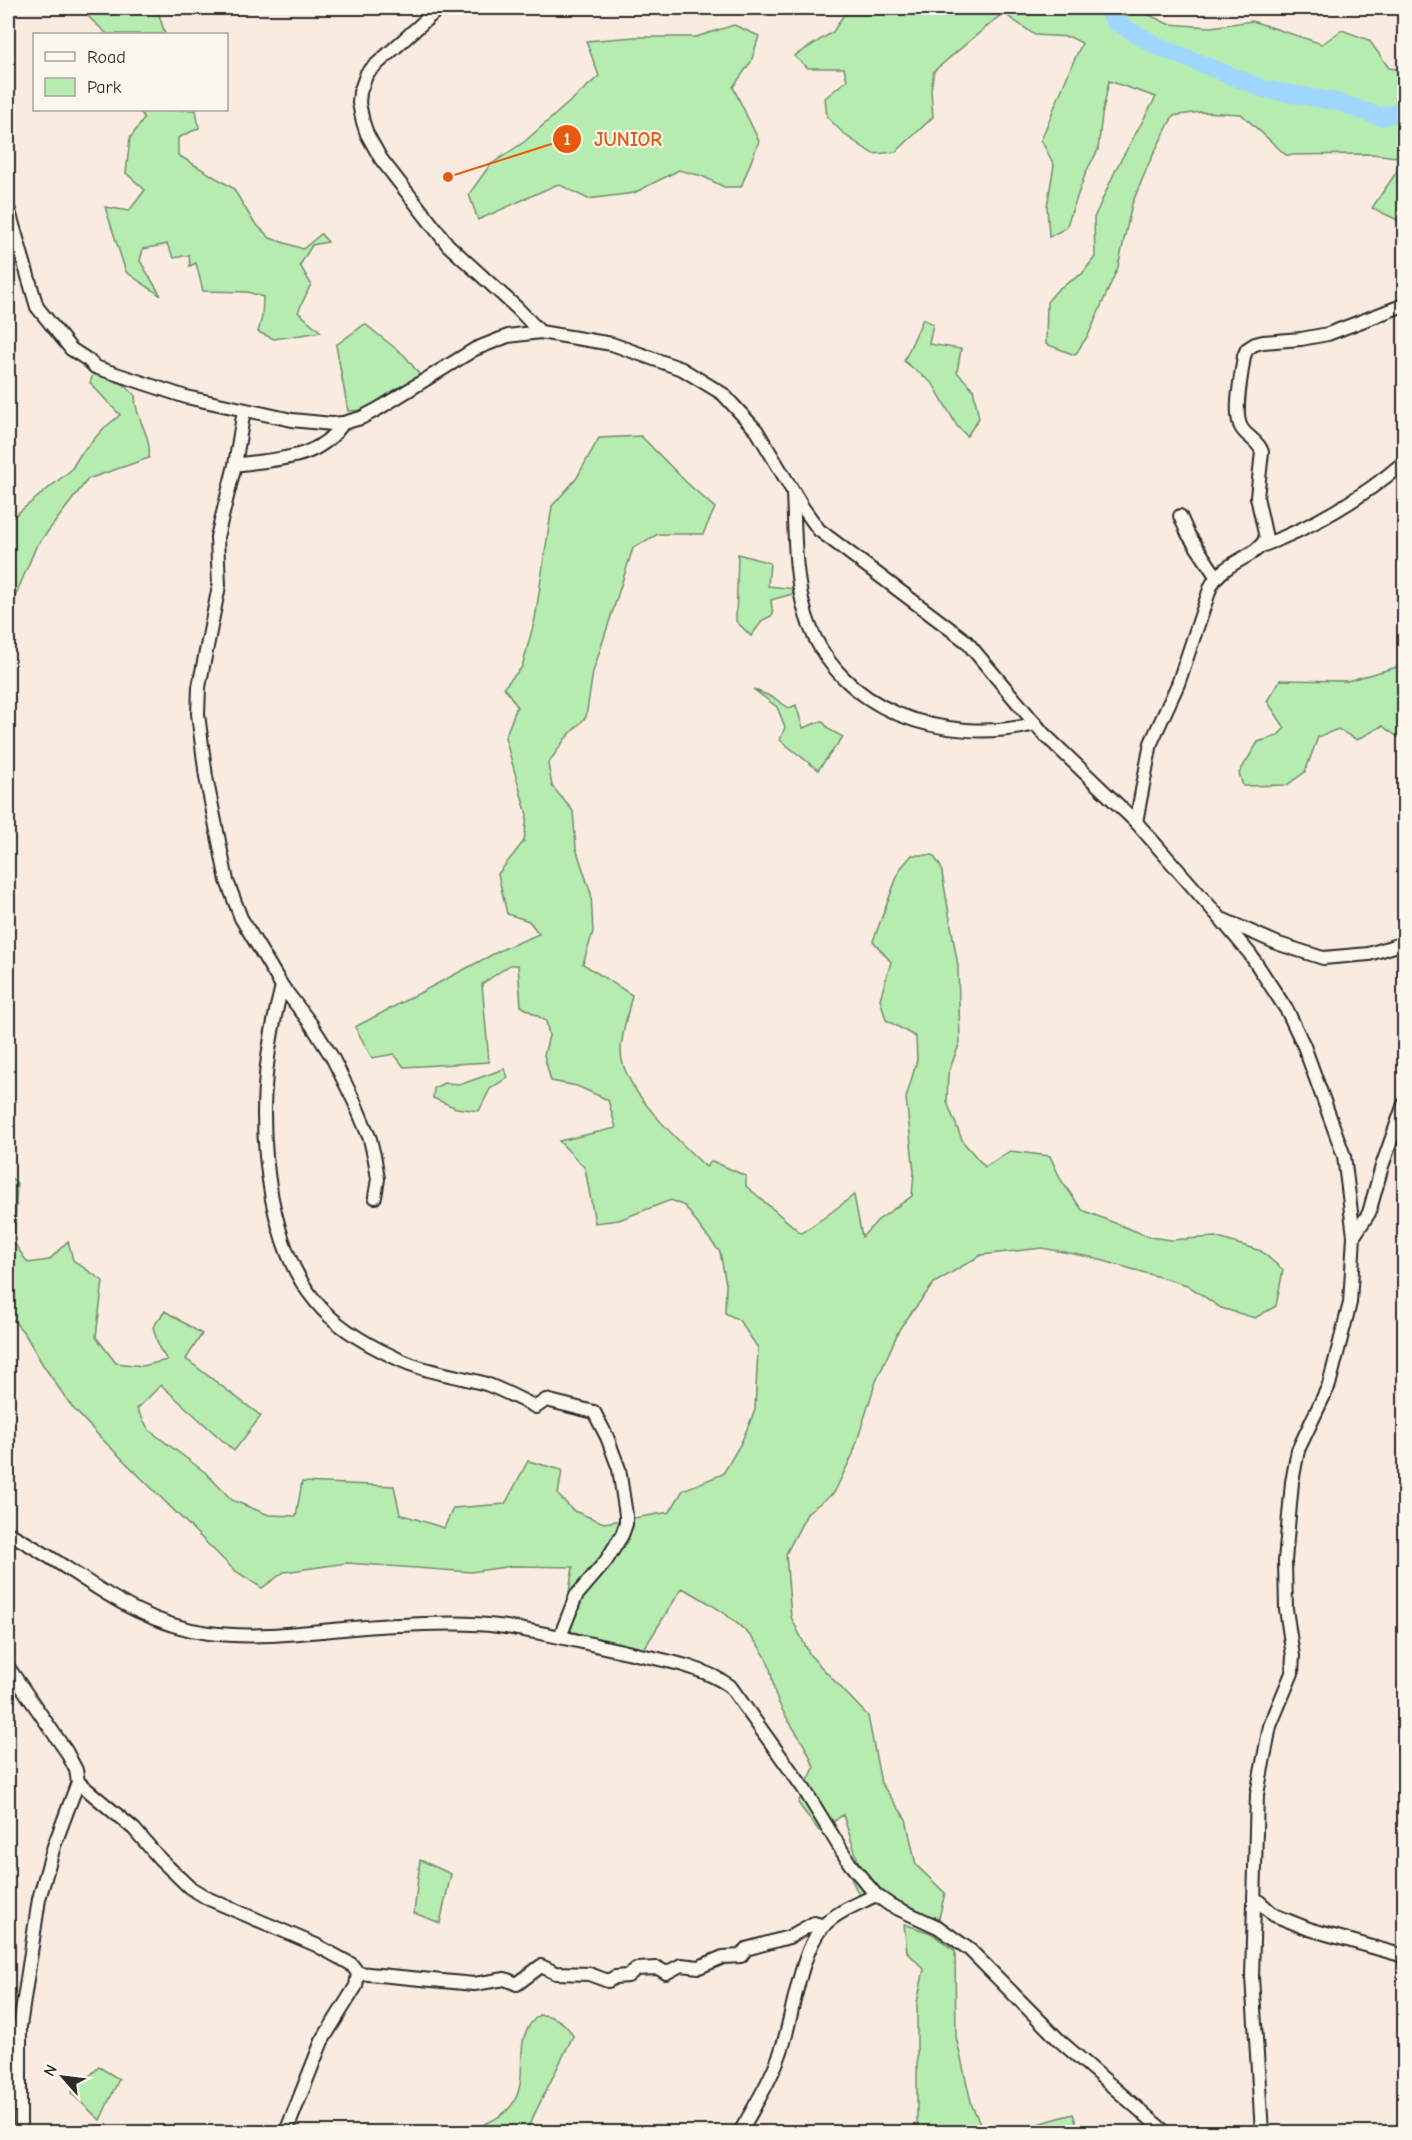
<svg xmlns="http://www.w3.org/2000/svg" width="1412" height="2140" font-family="'Comic Neue',sans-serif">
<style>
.green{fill:#b6ecaf;stroke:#708c6d;stroke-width:1.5}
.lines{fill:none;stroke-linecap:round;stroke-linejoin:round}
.river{stroke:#9ed6fe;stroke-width:18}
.street-casing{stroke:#2b2b2b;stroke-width:16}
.street{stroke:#fbf7ec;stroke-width:12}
.leader{fill:none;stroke:#e8590c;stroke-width:2}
.callout-dot{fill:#e8590c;stroke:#fbf7ec;stroke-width:2}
.mark-label{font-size:18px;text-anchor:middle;font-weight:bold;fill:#fff}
.callout-label{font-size:20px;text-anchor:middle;font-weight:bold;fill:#e8590c;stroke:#fbf7ec;stroke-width:4.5;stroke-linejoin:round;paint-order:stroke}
</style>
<rect width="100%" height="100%" fill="#faebe1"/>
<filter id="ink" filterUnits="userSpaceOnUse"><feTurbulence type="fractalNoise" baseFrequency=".0167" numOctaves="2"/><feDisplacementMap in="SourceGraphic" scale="12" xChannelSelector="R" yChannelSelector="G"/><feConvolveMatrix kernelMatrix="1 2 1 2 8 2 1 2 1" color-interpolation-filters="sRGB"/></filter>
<g filter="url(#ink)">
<g class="green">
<polygon points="79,8 157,8 165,34 107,34"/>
<polygon points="848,8 926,8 953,12 957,8 1143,8 1143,12 1168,24 1211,27 1252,21 1322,44 1342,30 1369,40 1389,68 1404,70 1404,158 1372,154 1286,155 1241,114 1200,112 1173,116 1149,163 1132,204 1118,267 1089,334 1075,355 1046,344 1047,302 1058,289 1082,274 1095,257 1094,218 1117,167 1156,97 1109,81 1102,115 1098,150 1086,172 1066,228 1049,237 1047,206 1054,165 1041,140 1071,67 1082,43 1070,37 1035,35 1003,13 934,71 931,90 933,117 896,152 873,154 845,135 827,117 825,98 847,80 844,68 808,68 794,56 833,32"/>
<polygon points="734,25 759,36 751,62 733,87 759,141 741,187 724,187 702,176 679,170 634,193 588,199 558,184 478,220 469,194 490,165 524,142 599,76 586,41 635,37 696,37"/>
<polygon points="140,110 196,110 199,128 178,138 178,155 233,188 253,221 270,238 303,249 321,234 328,242 312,245 300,265 311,284 298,312 321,332 274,339 258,332 262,317 263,297 248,292 203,291 196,263 190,266 189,255 174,258 167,244 143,249 140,261 161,296 126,272 105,207 129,211 145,190 126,173 130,138 144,119"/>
<polygon points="1404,161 1404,223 1372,208"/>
<polygon points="923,319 933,324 929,344 961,349 957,372 973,389 979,418 967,436 957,426 933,384 904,361"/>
<polygon points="365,324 405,356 420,375 367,410 348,411 336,345"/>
<path d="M93 374 117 379 135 395C135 420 152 434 149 458L88 479 36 547 8 613V521L71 470 80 455 103 429 120 415 90 383Z"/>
<path d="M641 436 686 482 715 508 703 534H658L633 548 593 672 586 717 565 739 548 764 552 786 573 811 576 848 591 894 593 932 583 964 632 995C628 1013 622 1032 621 1050 620 1088 680 1142 706 1167L712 1161 746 1176V1186L801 1233 825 1217 854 1195 862 1237 878 1220 912 1196 914 1172 906 1098 917 1060 916 1037 886 1020 880 999 891 962 873 941 900 869 912 855H933L941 867 958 966 960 1042 948 1074 947 1102 963 1142 985 1167 1010 1151 1050 1156 1061 1180 1082 1210 1150 1237 1171 1240 1215 1237 1261 1251 1283 1270 1276 1306 1255 1318 1221 1308 1187 1285 1090 1257 1042 1248 981 1255 934 1283 900 1328 875 1384 853 1454 834 1493 808 1512 786 1554 791 1617 810 1655 868 1716 881 1783 906 1819 916 1865 945 1893 939 1918 931 1916 884 1894 860 1896 851 1879 858 1861 843 1815 819 1831 798 1803 814 1768C807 1742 787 1724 777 1699 772 1688 773 1674 768 1663 756 1631 712 1603 682 1588L642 1652 563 1629 573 1567 512 1566 471 1572 347 1563 284 1572 262 1588 234 1570 101 1438 72 1407 43 1365 25 1334 8 1314V1175L17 1183 14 1243 28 1263 49 1260 68 1241 73 1260 103 1281 96 1337 116 1363 143 1366 167 1360 159 1348 153 1327 165 1311 202 1334 186 1359 261 1416 234 1451 161 1385 137 1409 149 1430 206 1473 232 1500 269 1515 296 1516 302 1482 394 1486 400 1514 444 1528 453 1508 505 1504 528 1461 562 1470 558 1495 574 1511 604 1523 670 1512 683 1490 723 1474 741 1443 755 1410 758 1348 739 1320 725 1313 726 1284 720 1252 702 1230 685 1206 671 1200 619 1220 595 1223 585 1168 559 1141 616 1128 608 1100 577 1086 551 1081 544 1055 549 1036 546 1021 521 1006 518 965H510L482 984 489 1062 404 1067 394 1054 372 1058 355 1027 503 949 539 934 529 921 507 914 498 874 524 841 527 815 505 738 517 706 504 687 522 667 535 619 552 506 576 479 599 438Z"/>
<polygon points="738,554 770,563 768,586 796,589 792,594 771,600 773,615 763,620 751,636 736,621"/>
<polygon points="1404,660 1404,737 1398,737 1382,726 1357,740 1338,729 1318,737 1305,772 1287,785 1243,786 1239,773 1258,742 1277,736 1285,728 1267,701 1280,680 1347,681 1397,667"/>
<polygon points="753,689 774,698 789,708 796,705 803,728 822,721 830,730 843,737 818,770 780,740 785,727 777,707"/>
<polygon points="504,1069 508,1077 490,1089 479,1111 456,1108 433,1098 434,1088 444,1083 462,1084"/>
<polygon points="420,1860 451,1874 440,1923 414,1913"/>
<polygon points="904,1924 931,1933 955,1951 956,2037 972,2106 981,2125 1024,2128 1073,2114 1079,2132 917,2132 917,2003 924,1969 907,1952"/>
<path d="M539 2015C554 2015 566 2023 573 2036L530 2123 524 2132H466C480 2126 501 2119 511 2106 533 2077 508 2039 539 2015Z"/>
<polygon points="99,2067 119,2079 100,2120 71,2093"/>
</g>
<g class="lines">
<polyline class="river" points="1107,8 1114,21 1157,46 1264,89 1338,102 1380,117 1404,110"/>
<defs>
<g id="street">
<polyline points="439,8 367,73 360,92 359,103 363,122 367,134 381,159 448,245 517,308 540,332"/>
<polyline points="8,208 37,307 71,349 88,360 95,367 186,397 292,420 332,424 343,423 361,418 378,409 475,349 508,336 540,332 612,344 682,369 723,394 757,431 803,508 819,530 966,641 1043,733 1136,822 1220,918 1250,954 1288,1012 1304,1046 1344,1156 1354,1236 1350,1303 1329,1385 1298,1450 1292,1482 1285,1561 1286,1609 1293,1656 1292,1673 1270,1726 1257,1794 1252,1977 1262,2132"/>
<polyline points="244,410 235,465 217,537 219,586 199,687 198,714 206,777 227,881 241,918 282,986 311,1024 332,1057 354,1101 370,1139 375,1160 378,1179 375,1197"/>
<path d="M235 465C277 458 317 462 343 423"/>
<path d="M793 493C795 533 794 576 806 615 836 712 945 746 1036 724"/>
<polyline points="1180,516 1188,534 1216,576"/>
<path d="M1261 546C1310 529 1365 496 1404 462"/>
<path d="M1136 822 1151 743 1178 684 1211 586C1224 560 1256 559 1266 538L1257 497 1262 452C1258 440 1246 437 1241 427 1233 413 1242 373 1244 356L1247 349 1255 344 1263 342 1301 339 1328 334 1404 305"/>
<polyline points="1224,920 1279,944 1323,958 1369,954 1404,943"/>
<path d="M282 986C263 1061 258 1123 272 1199 280 1237 291 1272 316 1302 336 1327 366 1344 394 1357 423 1372 455 1375 486 1384 503 1390 519 1399 536 1407L546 1400 594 1412 607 1437 619 1469 626 1515V1524L622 1535 606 1561 576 1596 560 1637"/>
<polyline points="1354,1236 1369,1213 1382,1166 1404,1104"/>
<path d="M8 1533C76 1567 128 1623 209 1633 272 1641 336 1627 398 1625 431 1624 465 1622 498 1626 541 1631 584 1643 627 1652 661 1660 700 1665 730 1686L804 1789 850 1864 876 1895 890 1905 938 1927 970 1950 1060 2041 1165 2132"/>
<polyline points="8,1667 66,1751 76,1770 78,1782 54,1846 39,1899 20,2026 20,2132"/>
<polyline points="78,1782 134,1829 160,1859 189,1887 209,1899 316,1945 351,1964 358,1973 356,1986 322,2041 286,2132"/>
<polyline points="1254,1897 1274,1915 1309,1929 1404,1956"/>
<polyline points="358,1973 474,1984 505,1979 517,1984 541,1966 556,1973 589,1974 608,1981 615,1977 628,1976 636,1969 658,1968 666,1973 681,1965 699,1967 723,1957 741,1956 746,1949 789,1937 814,1923 824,1926"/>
<path d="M740 2132C756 2104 775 2073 784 2042 793 2010 802 1948 824 1925 838 1911 858 1904 876 1895"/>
</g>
</defs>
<use href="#street" class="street-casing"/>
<use href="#street" class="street"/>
</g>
</g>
<path class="leader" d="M448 177L567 139"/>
<g class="callout-dot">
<circle cx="448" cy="177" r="6"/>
<circle cx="567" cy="139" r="15"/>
</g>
<g class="mark-label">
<text x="567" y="145">1</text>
</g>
<g class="callout-label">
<text x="628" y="146">JUNIOR</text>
</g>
<rect width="1412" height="2140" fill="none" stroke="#fbf7ec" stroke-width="30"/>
<rect x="15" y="15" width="1382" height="2110" fill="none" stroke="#2b2b2b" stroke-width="2" filter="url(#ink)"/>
<rect x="33" y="33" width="195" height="78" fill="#fbf7ec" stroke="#a8a59f" stroke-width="1.5"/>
<rect x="45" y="52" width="30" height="9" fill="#fbf7ec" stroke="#a8a59f" stroke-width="1.5"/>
<text x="87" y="63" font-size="18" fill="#2b2b2b">Road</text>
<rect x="45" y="78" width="30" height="18" fill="#b6ecaf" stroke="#a8a59f" stroke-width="1.5"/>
<text x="87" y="93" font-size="18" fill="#2b2b2b">Park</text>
<g transform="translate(63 2077) rotate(298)" stroke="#fbf7ec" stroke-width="4.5" paint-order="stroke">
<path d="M0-4.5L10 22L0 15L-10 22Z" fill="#2b2b2b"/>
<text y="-9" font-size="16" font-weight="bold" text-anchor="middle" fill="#2b2b2b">N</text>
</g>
</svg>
